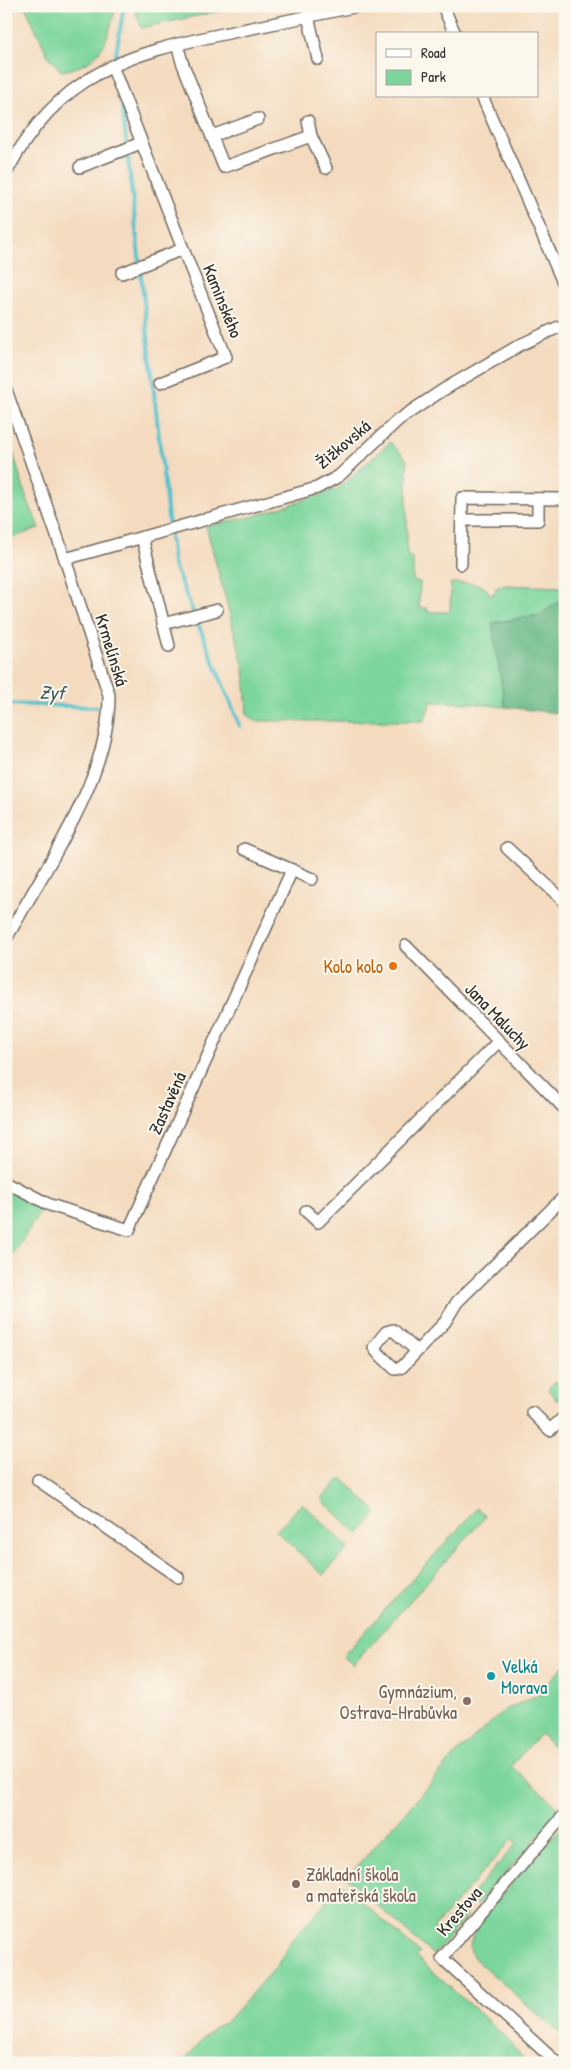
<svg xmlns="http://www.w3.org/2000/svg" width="571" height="2069" font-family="'Patrick Hand',sans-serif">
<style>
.green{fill:#7bd59c;stroke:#538064}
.forest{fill:#64b684;stroke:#487058}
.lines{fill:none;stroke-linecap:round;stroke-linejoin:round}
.stream{stroke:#54c1cc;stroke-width:4}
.street-casing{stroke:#71695f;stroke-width:14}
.street{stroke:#fff;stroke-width:11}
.food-dot{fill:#e8710a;stroke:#fbf7ec;stroke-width:2}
.culture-dot{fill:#0f9aa8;stroke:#fbf7ec;stroke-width:2}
.education-dot{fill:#8d6e63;stroke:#fbf7ec;stroke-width:2}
.labels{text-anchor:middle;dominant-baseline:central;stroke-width:4;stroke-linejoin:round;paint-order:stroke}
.street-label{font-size:18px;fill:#2b2b2b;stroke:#fbf7ec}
.food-label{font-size:18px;fill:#c56008;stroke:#fbf7ec;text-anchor:end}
.culture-label{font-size:18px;fill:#0d838f;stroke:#fbf7ec;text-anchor:start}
.education-label{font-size:18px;fill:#785e54;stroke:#fbf7ec;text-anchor:end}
.water-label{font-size:19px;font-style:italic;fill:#37585b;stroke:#fbf7ec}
</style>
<rect width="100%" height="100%" fill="#fbf7ec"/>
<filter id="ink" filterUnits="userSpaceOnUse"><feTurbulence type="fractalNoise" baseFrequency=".02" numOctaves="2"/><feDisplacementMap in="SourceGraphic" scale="10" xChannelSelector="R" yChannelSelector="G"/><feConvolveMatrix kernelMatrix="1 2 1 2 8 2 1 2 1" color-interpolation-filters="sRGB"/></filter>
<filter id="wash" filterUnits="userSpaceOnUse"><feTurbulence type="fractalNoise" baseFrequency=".0096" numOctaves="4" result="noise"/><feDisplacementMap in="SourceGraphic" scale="20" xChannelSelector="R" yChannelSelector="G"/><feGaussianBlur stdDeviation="1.12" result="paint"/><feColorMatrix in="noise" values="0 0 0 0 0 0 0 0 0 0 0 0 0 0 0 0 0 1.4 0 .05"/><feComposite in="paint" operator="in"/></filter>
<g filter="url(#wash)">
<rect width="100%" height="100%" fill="#f4dbbf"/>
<g class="green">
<path d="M25 6H115V10C107 44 99 66 61 71L48 56Z"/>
<polygon points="134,6 243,6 141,28"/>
<polygon points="6,429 26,496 39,528 6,540"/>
<path d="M390 442 405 457 407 462V555L413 559V581L420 582 419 608H427L428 612H450L451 583C464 584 485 580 489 594H494L496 588 502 585 565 587V597L540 615 492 623 505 707 471 703 431 702 424 721H255L247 714 244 668 206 526 255 516 338 489Z"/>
<polygon points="6,1189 43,1208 6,1266"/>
<polygon points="555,1381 565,1387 565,1400 562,1403 558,1399 556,1400 548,1389"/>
<polygon points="341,1478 378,1513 358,1534 321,1499"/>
<polygon points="302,1503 349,1548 323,1575 276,1531"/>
<polygon points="477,1508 486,1516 353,1665 343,1656"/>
<polygon points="565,1664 565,1756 540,1734 511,1766 555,1804 557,1808 557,1815 477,1905 473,1905 469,1900 469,1897 517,1843 512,1839 434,1928 438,1932 457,1910 461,1910 465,1913 466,1917 433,1955 347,1878 457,1753 505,1710 538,1695"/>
<path d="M565 1823V2038L475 1959C468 1950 469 1943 475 1933L473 1928Z"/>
<polygon points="342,1884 420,1953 416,1957 510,2041 526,2063 182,2063 213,2028 225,2023 278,1964 290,1942"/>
</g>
<polygon class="forest" points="565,597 565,714 505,707 492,623 540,615"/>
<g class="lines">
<g class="stream">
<polyline points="117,62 116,53 124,6"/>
<polyline points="122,104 173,563 240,726"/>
<polyline points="6,704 97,707"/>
</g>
</g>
</g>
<g filter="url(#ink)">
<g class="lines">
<defs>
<g id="street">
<polyline points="443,6 455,34"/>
<polyline points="308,16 318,59"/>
<polyline points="177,44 182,62 224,167 311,136 326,168"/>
<polyline points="112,66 183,249 122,273"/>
<polyline points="482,96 565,287"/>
<polyline points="308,121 311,136"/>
<polyline points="212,136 258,119"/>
<polyline points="80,167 141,143"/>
<path d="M6 173C58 74 125 54 228 33 271 24 315 15 358 6"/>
<polyline points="160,383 226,357 183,249"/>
<path d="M6 390 65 559 109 695C110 778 45 868 6 939"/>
<polyline points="462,520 538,520 538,499"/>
<polyline points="142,537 169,646"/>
<polyline points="65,559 317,488 339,476 398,420 443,390 520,345 565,324"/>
<polyline points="461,564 462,498 565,499"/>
<polyline points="163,624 217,610"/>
<polyline points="507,848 565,902"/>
<polyline points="292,870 312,879"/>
<polyline points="406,946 565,1109"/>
<polyline points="6,1182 50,1205 129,1230 292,870 244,849"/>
<polyline points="306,1211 318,1222 499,1041"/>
<polyline points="417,1351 393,1330 386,1332 374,1347 376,1351 395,1369 401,1368 445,1322 457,1302 565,1196"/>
<polyline points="532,1412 550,1430 565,1416"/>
<polyline points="38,1480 178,1577"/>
<polyline points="557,2063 442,1958 565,1814"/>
</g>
</defs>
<use href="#street" class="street-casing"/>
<use href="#street" class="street"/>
</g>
</g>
<circle class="food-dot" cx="393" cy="966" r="5"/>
<circle class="culture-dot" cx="491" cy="1676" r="5"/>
<g class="education-dot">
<circle cx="467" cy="1701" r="5"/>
<circle cx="296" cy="1884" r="5"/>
</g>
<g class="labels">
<g class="street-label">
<text transform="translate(223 301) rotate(68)">Kaminského</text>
<text transform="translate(343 444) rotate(-40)">Žižkovská</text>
<text transform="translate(112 650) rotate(73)">Krmelínská</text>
<text transform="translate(498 1016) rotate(46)">Jana Maluchy</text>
<text transform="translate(167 1103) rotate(-66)">Zastavěná</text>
<text transform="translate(459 1911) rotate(-49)">Krestova</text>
</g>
<g class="food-label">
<text x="383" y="966">Kolo kolo</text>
</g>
<g class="culture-label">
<text x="501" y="1666">Velká<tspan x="501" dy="21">Morava</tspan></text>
</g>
<g class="education-label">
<text x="457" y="1691">Gymnázium,<tspan x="457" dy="21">Ostrava-Hrabůvka</tspan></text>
<text x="306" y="1874" text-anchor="start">Základní škola<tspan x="306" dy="21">a mateřská škola</tspan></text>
</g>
<g class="water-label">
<text transform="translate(52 692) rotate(2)">Zyf</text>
</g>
</g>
<rect width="571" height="2069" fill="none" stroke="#fbf7ec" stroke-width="25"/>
<rect x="376" y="32" width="162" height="65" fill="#fbf7ec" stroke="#a8a59f"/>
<rect x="386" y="49" width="25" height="8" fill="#ffffff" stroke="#a8a59f"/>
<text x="421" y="58" font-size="15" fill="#2b2b2b">Road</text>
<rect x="386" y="70" width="25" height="15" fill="#7bd59c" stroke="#a8a59f"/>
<text x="421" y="82" font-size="15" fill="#2b2b2b">Park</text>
</svg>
